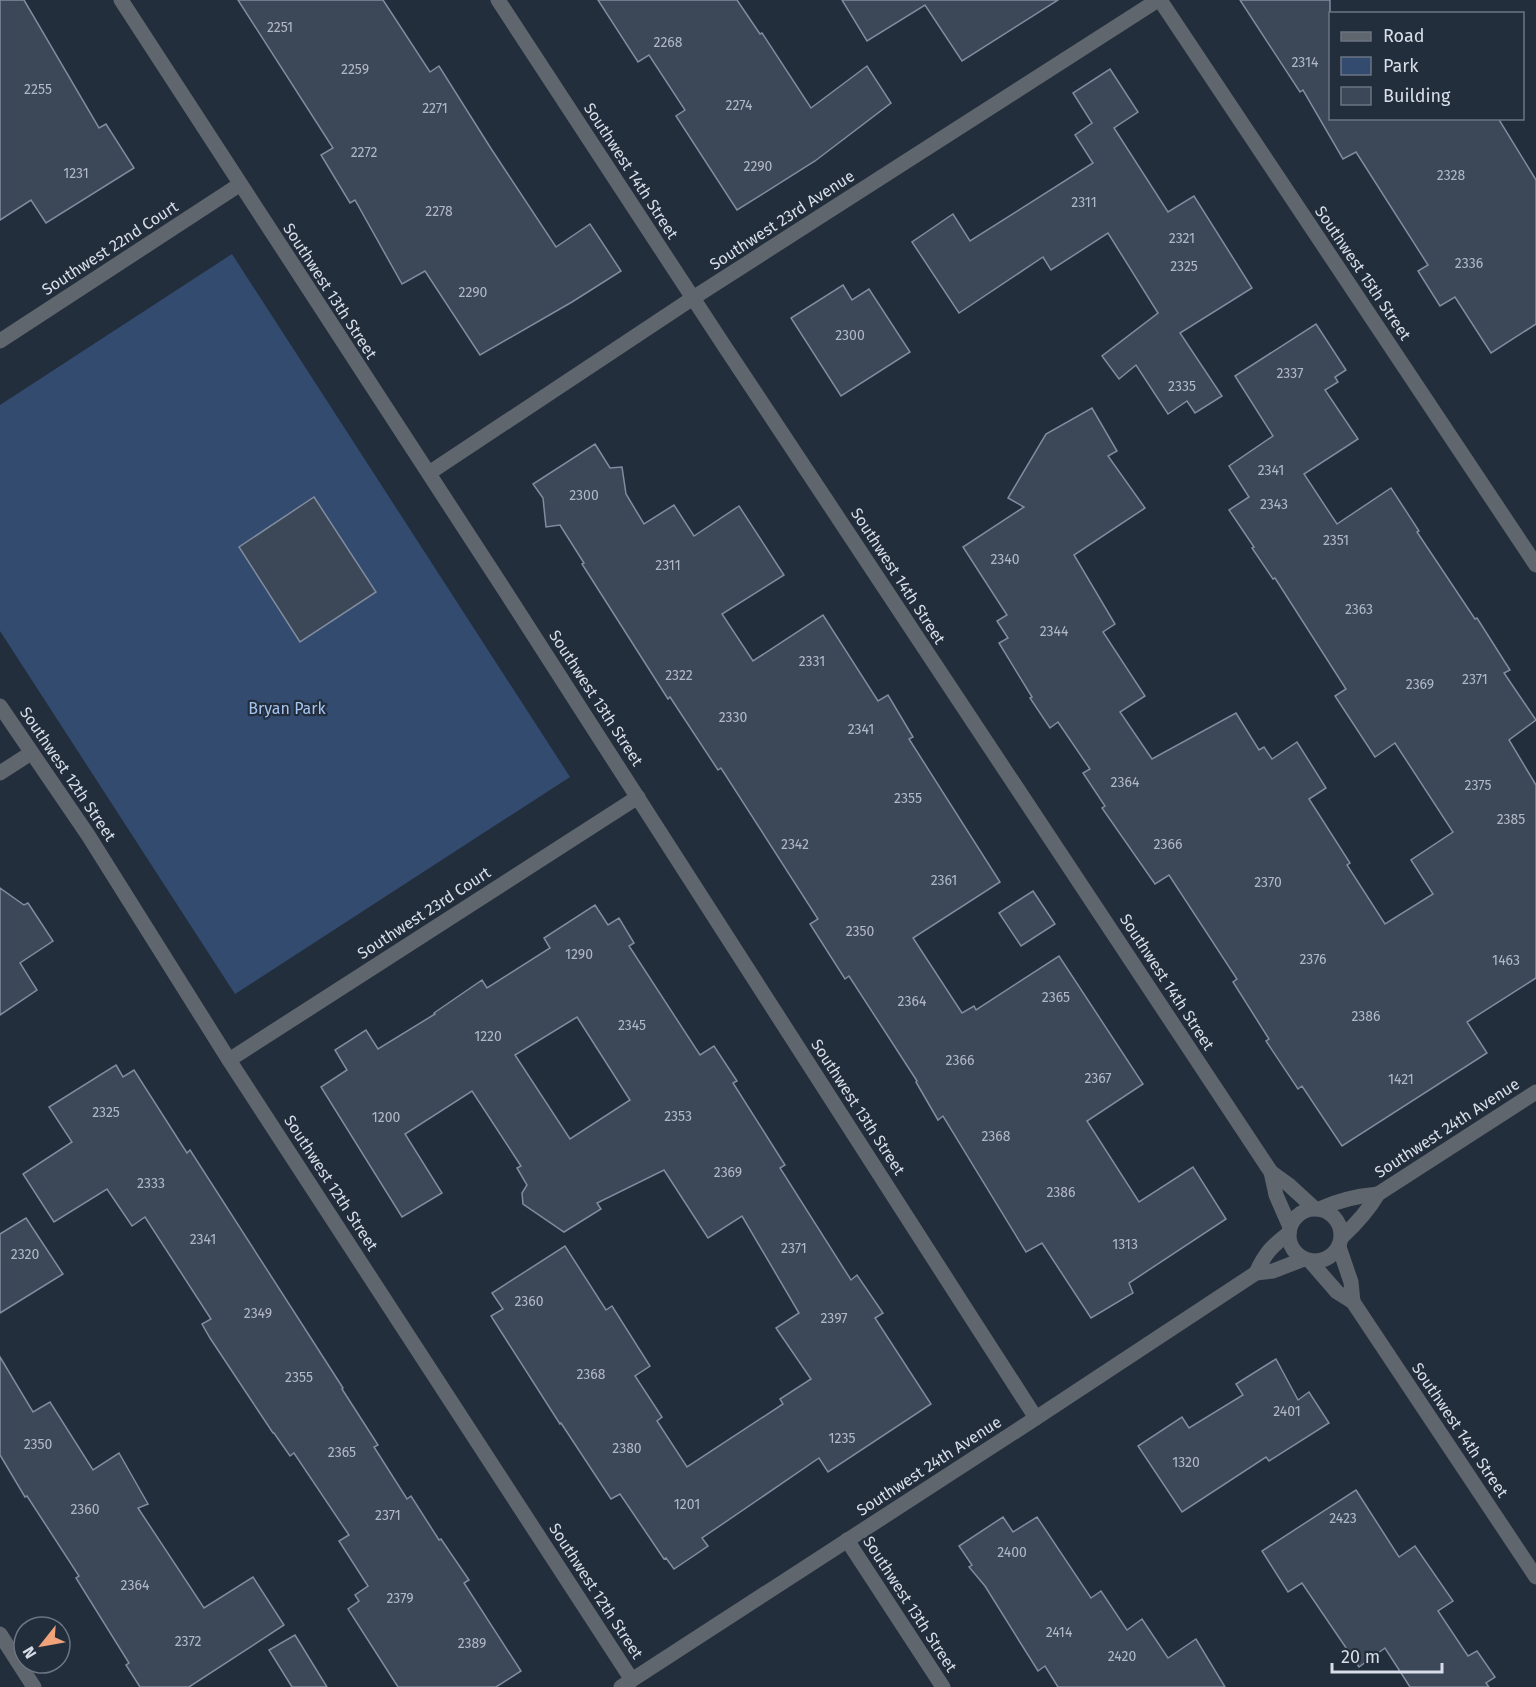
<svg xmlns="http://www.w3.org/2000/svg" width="1536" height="1687" font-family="'Fira Sans',sans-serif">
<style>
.green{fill:#324b6f}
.building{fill:#3c4758;stroke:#808c9f;stroke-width:1.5;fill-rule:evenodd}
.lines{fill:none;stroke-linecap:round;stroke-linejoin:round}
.minor{stroke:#60666e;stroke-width:15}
.labels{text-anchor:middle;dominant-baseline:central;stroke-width:4.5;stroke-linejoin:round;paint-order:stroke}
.number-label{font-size:14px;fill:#b1b8c5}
.street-label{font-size:16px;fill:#d8dee9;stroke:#232e3d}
.park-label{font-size:16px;fill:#a6c4f1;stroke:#232e3d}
</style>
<rect width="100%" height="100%" fill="#232e3d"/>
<polygon class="green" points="232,254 570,777 235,994 0,631 0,405"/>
<g class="building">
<polygon points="0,0 24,0 99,128 106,124 134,168 46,223 31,200 0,220"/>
<polygon points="238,0 383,0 430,72 439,66 490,147 556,247 590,224 621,271 572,302 480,355 425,271 402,284 355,200 350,203 321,155 333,148"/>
<polygon points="598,0 737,0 760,34 762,33 811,108 867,66 891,103 815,161 737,210 676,116 685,110 649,55 638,62"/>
<polygon points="842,0 1058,0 962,61 925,5 867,41"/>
<polygon points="1240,0 1330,0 1330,118 1498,118 1536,180 1536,324 1491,353 1455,297 1440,306 1418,271 1428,265 1356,152 1343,159 1303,90 1300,92"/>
<polygon points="1110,69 1138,112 1114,128 1168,212 1194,196 1252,288 1180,333 1222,396 1195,413 1187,401 1168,414 1136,365 1119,379 1102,356 1158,313 1108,233 1051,270 1043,257 959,313 912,242 953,214 970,241 1093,163 1075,135 1092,123 1073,93"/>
<polygon points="843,285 852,300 869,289 910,352 841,396 791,318"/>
<polygon points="1316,324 1346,370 1335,377 1338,382 1325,390 1358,439 1304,474 1337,524 1391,488 1419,531 1417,532 1475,619 1477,618 1510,670 1504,673 1536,720 1509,740 1536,785 1536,978 1467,1022 1487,1053 1342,1146 1302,1086 1298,1089 1266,1041 1269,1039 1233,982 1237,979 1169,875 1155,884 1102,808 1105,806 1083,773 1090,769 1058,722 1050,728 1030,698 1032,697 999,643 1008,638 997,621 1007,615 963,547 1024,507 1008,498 1046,434 1092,408 1117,451 1108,456 1145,508 1074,555 1115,624 1103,632 1145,696 1120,712 1152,759 1236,713 1259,750 1264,747 1272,759 1297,742 1326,788 1309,799 1350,863 1347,865 1385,924 1433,894 1411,860 1453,832 1395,743 1375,757 1335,696 1346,689 1275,578 1273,579 1252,548 1254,547 1229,510 1249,497 1229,466 1273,436 1235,376"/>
<polygon points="595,444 610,468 622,467 626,494 644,524 674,505 694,536 739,506 784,575 722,614 753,661 823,615 878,701 888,695 913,737 909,739 1000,882 913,938 962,1013 974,1006 976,1010 1059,956 1143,1084 1087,1121 1139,1202 1193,1167 1226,1219 1129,1283 1133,1293 1091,1318 1042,1243 1026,1252 943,1116 938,1120 916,1082 917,1081 849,976 845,979 810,924 818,919 721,768 718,770 670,697 668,699 582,564 584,563 560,525 546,527 543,498 533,484"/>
<polygon points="314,497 376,592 300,642 239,547"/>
<polygon points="0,888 24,905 28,903 53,941 20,963 37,990 0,1015"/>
<polygon points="1033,891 1055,924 1021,946 999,913"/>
<path d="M595 905 608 925 619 918 634 943 629 946 700 1055 714 1046 737 1081 733 1083 785 1165 780 1168 851 1280 857 1275 883 1313 875 1318 931 1404 828 1472 819 1458 702 1538 708 1546 674 1569 666 1558 664 1559 620 1494 611 1499 561 1423 560 1424 491 1316 503 1309 492 1293 565 1246 606 1310 612 1306 650 1366 635 1376 662 1417 657 1421 687 1467 783 1404 780 1399 811 1379 776 1328 799 1313 742 1216 708 1238 664 1170 597 1203 601 1209 564 1232 523 1204 522 1193 527 1185 517 1168 521 1166 472 1091 405 1134 442 1193 402 1217 321 1087 347 1070 335 1050 366 1030 378 1049 435 1014 434 1013 482 980 487 988 550 948 544 938ZM577 1017 630 1100 570 1139 515 1055Z"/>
<polygon points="116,1065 123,1077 134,1070 187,1153 190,1150 343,1388 342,1389 378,1445 374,1447 407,1499 411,1496 439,1540 441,1539 469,1580 464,1583 521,1671 496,1687 398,1687 348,1609 359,1601 355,1595 368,1586 339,1541 349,1535 294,1453 290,1456 274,1433 273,1433 210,1338 202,1324 211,1319 145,1217 132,1226 107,1189 54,1222 23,1174 72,1142 49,1107"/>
<polygon points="26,1218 63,1274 0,1313 0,1234"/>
<polygon points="0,1357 33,1412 50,1402 93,1470 119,1453 148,1504 138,1508 204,1608 253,1577 284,1625 189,1687 140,1687 126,1665 129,1663 76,1578 79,1576 27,1496 25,1497 0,1455"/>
<polygon points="1276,1359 1298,1400 1309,1392 1329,1423 1269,1461 1266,1457 1182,1512 1138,1446 1182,1417 1189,1428 1243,1395 1236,1384"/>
<polygon points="1356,1490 1399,1557 1415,1546 1453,1601 1438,1611 1468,1656 1477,1651 1495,1677 1486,1683 1489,1687 1410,1687 1385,1648 1359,1667 1302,1583 1288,1592 1262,1551"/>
<polygon points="1003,1517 1013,1532 1037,1517 1091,1598 1101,1591 1127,1630 1142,1619 1168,1658 1196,1639 1225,1687 1058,1687 1045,1666 1038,1671 985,1586 969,1567 972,1565 959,1546"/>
<polygon points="295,1635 327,1687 292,1687 269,1650"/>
</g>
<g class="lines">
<g class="minor">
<path d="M121 0C249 200 380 398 509 597 686 871 860 1145 1036 1418"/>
<polyline points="498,0 725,347 1271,1172 1289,1185 1314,1208"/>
<polyline points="1160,0 1536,565"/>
<polyline points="0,341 239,185"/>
<polyline points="429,473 693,298 1158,0"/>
<polyline points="0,706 88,835 229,1060 632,1680"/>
<polyline points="0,773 31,753"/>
<polyline points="229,1060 638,797"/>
<polyline points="1271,1172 1276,1195 1290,1227"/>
<circle cx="1315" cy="1235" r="26"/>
<path d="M1319 1209C1339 1200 1356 1196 1378 1194"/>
<path d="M1342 1237C1356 1224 1368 1211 1378 1194L1536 1092"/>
<polyline points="1339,1247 1351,1282 1353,1302"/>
<polyline points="1310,1261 1337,1292 1353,1302 1536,1577"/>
<path d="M1256 1273C1265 1253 1272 1246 1289 1233"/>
<polyline points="847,1540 943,1687"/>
<polyline points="0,1634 34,1687"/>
<polyline points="621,1687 1036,1418 1256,1273 1273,1271 1304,1259"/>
</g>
</g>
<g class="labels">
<g class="number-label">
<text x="280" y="27">2251</text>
<text x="668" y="42">2268</text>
<text x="1305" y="62">2314</text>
<text x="355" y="69">2259</text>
<text x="38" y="89">2255</text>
<text x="739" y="105">2274</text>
<text x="435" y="108">2271</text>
<text x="364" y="152">2272</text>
<text x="758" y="166">2290</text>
<text x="76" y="173">1231</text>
<text x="1451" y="175">2328</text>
<text x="1084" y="202">2311</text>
<text x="439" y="211">2278</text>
<text x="1182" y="238">2321</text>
<text x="1469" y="263">2336</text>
<text x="1184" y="266">2325</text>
<text x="473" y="292">2290</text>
<text x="850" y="335">2300</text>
<text x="1290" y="373">2337</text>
<text x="1182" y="386">2335</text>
<text x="1271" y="470">2341</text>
<text x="584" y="495">2300</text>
<text x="1274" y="504">2343</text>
<text x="1336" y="540">2351</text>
<text x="1005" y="559">2340</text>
<text x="668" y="565">2311</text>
<text x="1359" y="609">2363</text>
<text x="1054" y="631">2344</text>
<text x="812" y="661">2331</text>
<text x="679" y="675">2322</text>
<text x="1475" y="679">2371</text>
<text x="1420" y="684">2369</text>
<text x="733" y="717">2330</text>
<text x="861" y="729">2341</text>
<text x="1125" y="782">2364</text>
<text x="1478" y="785">2375</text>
<text x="908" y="798">2355</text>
<text x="1511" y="819">2385</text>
<text x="795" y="844">2342</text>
<text x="1168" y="844">2366</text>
<text x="944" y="880">2361</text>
<text x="1268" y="882">2370</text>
<text x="860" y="931">2350</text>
<text x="579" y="954">1290</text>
<text x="1313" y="959">2376</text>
<text x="1506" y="960">1463</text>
<text x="1056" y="997">2365</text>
<text x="912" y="1001">2364</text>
<text x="1366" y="1016">2386</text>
<text x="632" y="1025">2345</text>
<text x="488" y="1036">1220</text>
<text x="960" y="1060">2366</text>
<text x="1098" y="1078">2367</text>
<text x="1401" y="1079">1421</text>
<text x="106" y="1112">2325</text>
<text x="678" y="1116">2353</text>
<text x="386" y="1117">1200</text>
<text x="996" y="1136">2368</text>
<text x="728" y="1172">2369</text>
<text x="151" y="1183">2333</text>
<text x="1061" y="1192">2386</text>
<text x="203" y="1239">2341</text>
<text x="1125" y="1244">1313</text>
<text x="794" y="1248">2371</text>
<text x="25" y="1254">2320</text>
<text x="529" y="1301">2360</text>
<text x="258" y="1313">2349</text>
<text x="834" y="1318">2397</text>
<text x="591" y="1374">2368</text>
<text x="299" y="1377">2355</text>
<text x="1287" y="1411">2401</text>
<text x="842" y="1438">1235</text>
<text x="38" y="1444">2350</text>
<text x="627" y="1448">2380</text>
<text x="342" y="1452">2365</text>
<text x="1186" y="1462">1320</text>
<text x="687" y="1504">1201</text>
<text x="85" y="1509">2360</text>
<text x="388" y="1515">2371</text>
<text x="1343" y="1518">2423</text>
<text x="1012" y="1552">2400</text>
<text x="135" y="1585">2364</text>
<text x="400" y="1598">2379</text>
<text x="1059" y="1632">2414</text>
<text x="188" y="1641">2372</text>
<text x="472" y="1643">2389</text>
<text x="1122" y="1656">2420</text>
</g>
<g class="street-label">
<text transform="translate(631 171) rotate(57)">Southwest 14th Street</text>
<text transform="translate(782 220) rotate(-33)">Southwest 23rd Avenue</text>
<text transform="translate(110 248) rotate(-33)">Southwest 22nd Court</text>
<text transform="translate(1363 273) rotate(56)">Southwest 15th Street</text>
<text transform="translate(330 291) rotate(57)">Southwest 13th Street</text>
<text transform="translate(898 576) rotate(57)">Southwest 14th Street</text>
<text transform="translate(596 698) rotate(57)">Southwest 13th Street</text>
<text transform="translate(68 774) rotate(56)">Southwest 12th Street</text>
<text transform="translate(424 913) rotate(-33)">Southwest 23rd Court</text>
<text transform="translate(1167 982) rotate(57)">Southwest 14th Street</text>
<text transform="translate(858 1107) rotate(57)">Southwest 13th Street</text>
<text transform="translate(1447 1128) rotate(-33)">Southwest 24th Avenue</text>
<text transform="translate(331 1183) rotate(57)">Southwest 12th Street</text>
<text transform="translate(1460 1430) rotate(56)">Southwest 14th Street</text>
<text transform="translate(929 1466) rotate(-33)">Southwest 24th Avenue</text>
<text transform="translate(596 1591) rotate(57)">Southwest 12th Street</text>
<text transform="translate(910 1604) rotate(57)">Southwest 13th Street</text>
</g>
<g class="park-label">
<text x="287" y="708">Bryan Park</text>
</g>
</g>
<rect x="1329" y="12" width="195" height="108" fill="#232e3d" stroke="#6b7482" stroke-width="1.5"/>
<rect x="1341" y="32" width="30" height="9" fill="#60666e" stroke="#6b7482" stroke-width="1.5"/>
<text x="1383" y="42" font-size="18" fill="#d8dee9">Road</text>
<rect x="1341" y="57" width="30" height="18" fill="#324b6f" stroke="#6b7482" stroke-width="1.5"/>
<text x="1383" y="72" font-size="18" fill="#d8dee9">Park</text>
<rect x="1341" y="87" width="30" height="18" fill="#3c4758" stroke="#6b7482" stroke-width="1.5"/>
<text x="1383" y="102" font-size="18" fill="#d8dee9">Building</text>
<g transform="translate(42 1645) rotate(239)"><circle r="28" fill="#232e3d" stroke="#6b7482" stroke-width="1.5"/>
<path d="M0-4.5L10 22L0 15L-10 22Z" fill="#f0a279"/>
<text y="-9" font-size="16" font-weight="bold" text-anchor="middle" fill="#d8dee9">N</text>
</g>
<path d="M1332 1663v9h110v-9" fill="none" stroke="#d8dee9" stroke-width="3"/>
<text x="1341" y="1663" font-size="18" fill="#d8dee9" stroke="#232e3d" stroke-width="4.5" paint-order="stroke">20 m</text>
</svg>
